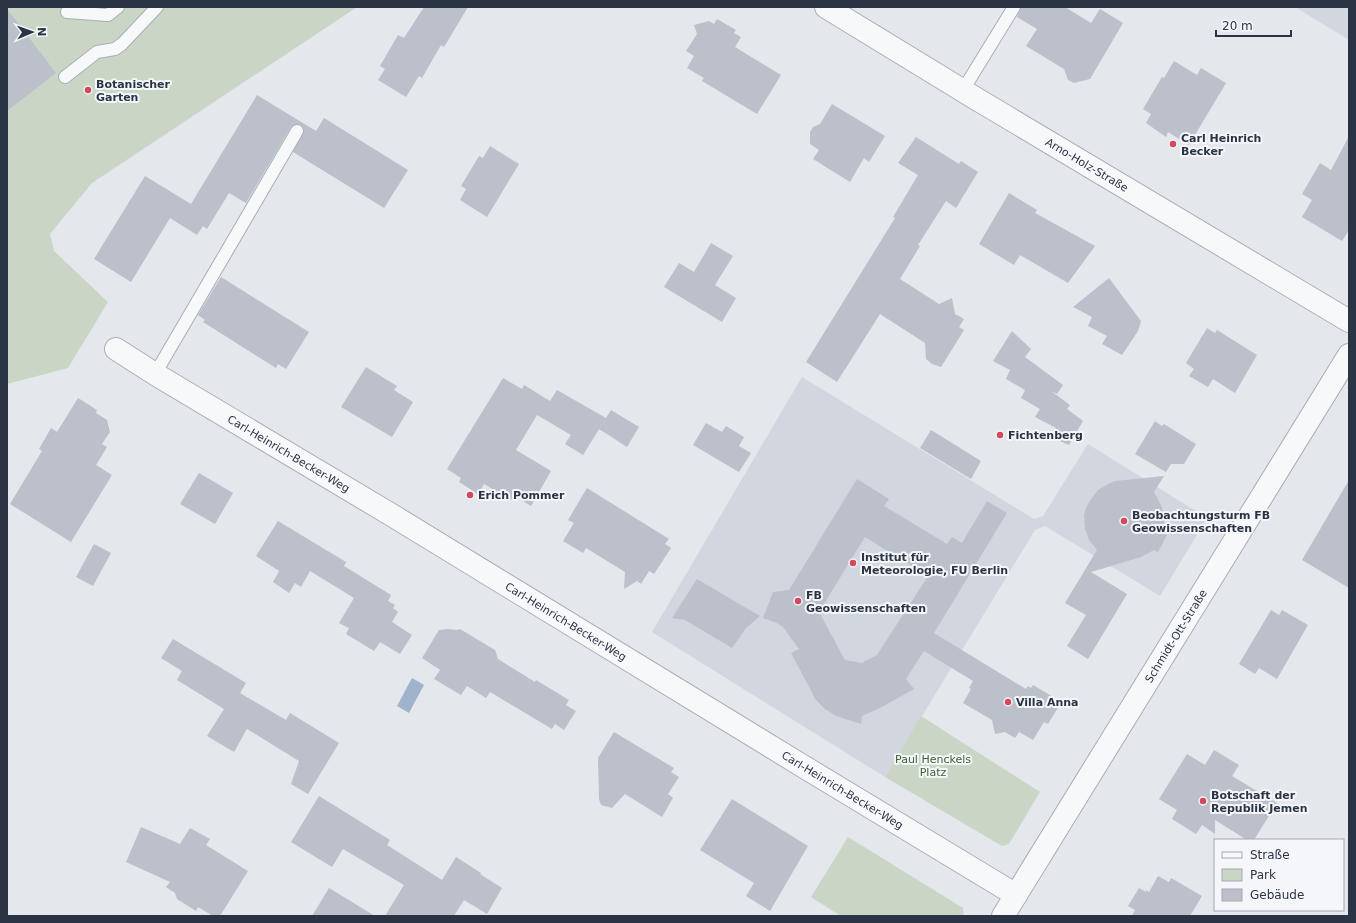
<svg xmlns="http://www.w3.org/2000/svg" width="1356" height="923" font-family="'DejaVu Sans',sans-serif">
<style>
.built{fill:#d2d6de}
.green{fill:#c9d6c5}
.water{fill:#9fb4cc}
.building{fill:#bbc0ca;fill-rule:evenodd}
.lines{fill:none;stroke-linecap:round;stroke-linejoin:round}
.service-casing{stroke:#a9aeb7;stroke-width:14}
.minor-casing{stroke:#a9aeb7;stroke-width:24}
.service{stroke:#f7f8fa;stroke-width:12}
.minor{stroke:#f7f8fa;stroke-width:22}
.poi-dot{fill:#d1495b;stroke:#f4f6f9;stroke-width:1.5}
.labels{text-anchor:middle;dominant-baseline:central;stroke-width:4;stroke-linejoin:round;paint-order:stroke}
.poi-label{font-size:11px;font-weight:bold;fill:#2b3445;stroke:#f4f6f9;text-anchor:start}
.street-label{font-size:11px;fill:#2b3445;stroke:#f4f6f9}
.park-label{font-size:11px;fill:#3f6138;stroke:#f4f6f9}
</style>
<rect width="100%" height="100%" fill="#e4e7ec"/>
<g class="built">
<polygon points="1295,7 1349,7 1349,40"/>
<polygon points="802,377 1034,519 1043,516 1088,444 1207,518 1160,596 1045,526 1035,530 885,777 652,632"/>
</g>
<g class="green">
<polygon points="7,7 357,7 92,183 50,234 54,251 108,302 68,368 7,384"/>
<polygon points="921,716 1040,792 1009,844 1002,846 885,777"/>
<polygon points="848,837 963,908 964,916 841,916 811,897"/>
</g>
<polygon class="water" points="412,678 424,685 409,713 397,706"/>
<g class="building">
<polygon points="424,7 468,7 444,47 441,45 422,78 419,76 406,97 378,80 385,69 380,66 398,35 404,38"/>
<polygon points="1021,7 1065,7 1091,23 1100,9 1123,23 1090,79 1074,83 1068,80 1064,69 1026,46 1037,29 1017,17"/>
<polygon points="7,9 56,73 7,111"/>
<polygon points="717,19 736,30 734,33 741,37 735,47 781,75 757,114 702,81 704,78 687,68 694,56 686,51 697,34 694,25 709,21 714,24"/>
<polygon points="1174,61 1197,75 1201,68 1226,83 1189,145 1168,132 1166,137 1146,123 1151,114 1143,109 1162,77 1164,78"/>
<polygon points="257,95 316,131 324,118 408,170 384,208 293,152 304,131 303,127 297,124 291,127 246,203 229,193 207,229 203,226 197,235 170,218 131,282 94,259 145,176 191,204"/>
<polygon points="832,104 885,136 869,162 864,158 850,182 813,159 819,150 810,144 810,132 813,127 820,124"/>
<polygon points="1349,136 1349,230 1342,241 1302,217 1312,200 1302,194 1320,163 1331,170"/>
<polygon points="916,137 959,164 961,161 978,172 956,208 946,201 918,245 920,246 900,279 939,304 952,298 955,314 964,319 959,327 964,330 941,367 932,364 926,359 925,343 880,314 837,382 806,362 895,218 893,217 918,175 898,163"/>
<polygon points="490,146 519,164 487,217 460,200 466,189 461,186 479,156 483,158"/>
<polygon points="1009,193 1037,210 1035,213 1095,246 1068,283 1020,255 1014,265 979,244"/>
<polygon points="711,243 733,256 715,285 736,298 722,322 664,287 679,263 694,272"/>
<polygon points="221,277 309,332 286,369 278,364 276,368 203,322 205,320 198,315"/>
<polygon points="1109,278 1141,321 1138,331 1122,355 1102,344 1107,336 1088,326 1092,317 1073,307"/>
<polygon points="1207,328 1215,333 1217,330 1257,355 1235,393 1213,379 1208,387 1189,376 1194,369 1186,363"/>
<polygon points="1012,331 1031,349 1025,357 1063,385 1057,394 1051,391 1070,405 1067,409 1083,421 1069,445 1051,437 1056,428 1035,417 1040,409 1021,398 1025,390 1006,379 1010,370 993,361"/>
<polygon points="366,367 397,386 394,390 413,402 392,437 341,407"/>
<polygon points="503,378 522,389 524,385 550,401 557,390 606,418 583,455 565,444 571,435 537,415 516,450 551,471 531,506 514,495 511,500 484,484 478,494 459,482 461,478 447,469"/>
<polygon points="78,398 97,410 96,413 107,420 110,432 102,444 107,447 96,465 112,475 71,542 10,504 42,451 39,449 51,428 57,432"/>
<polygon points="611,410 639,427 627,447 599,429"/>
<polygon points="1155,421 1162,426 1164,424 1196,444 1184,464 1171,464 1166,472 1135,454"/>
<polygon points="706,423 722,432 726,426 744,437 739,446 751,453 739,472 693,445"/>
<polygon points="931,430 981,461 971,479 920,448"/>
<polygon points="199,473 233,493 215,524 180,504"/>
<polygon points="1164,476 1154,492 1162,507 1164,520 1163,533 1167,535 1158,552 1154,550 1141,557 1091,572 1127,594 1088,659 1067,646 1086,615 1065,603 1097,550 1089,540 1085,529 1084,515 1086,508 1089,502 1098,490 1110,483 1116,481"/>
<path d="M857 479 889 499 884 506 947 544 952 537 962 543 987 501 1007 513 934 633 1026 689 1028 686 1031 688 1033 685 1055 698 1053 702 1059 706 1048 724 1044 722 1033 740 1019 732 1015 738 1005 732 995 734 992 720 963 703 971 689 969 688 973 681 924 651 906 679 914 689 880 708 862 716 861 724 836 716 825 709 816 700 791 653 799 649 783 627 777 623 763 618 773 592 789 590ZM865 537 928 576 877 655 862 663 845 660 819 612Z"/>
<polygon points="1349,480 1349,588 1302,560"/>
<polygon points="587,488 669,539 665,544 671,548 654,574 649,571 641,584 637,581 624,589 625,572 586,548 583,553 563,541 574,523 568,520"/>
<polygon points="278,521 346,562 344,566 391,595 388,601 395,605 393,608 398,612 392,622 412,635 400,654 380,642 374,651 346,634 349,628 339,623 354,598 310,571 301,587 295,583 289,593 273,582 279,571 256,556"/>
<polygon points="94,544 111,553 93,586 76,577"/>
<polygon points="697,579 760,616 746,628 732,648 685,620 672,618"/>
<polygon points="1271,610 1279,615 1282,610 1308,625 1277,679 1259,668 1255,674 1239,664"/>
<polygon points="448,629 457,630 460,629 495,650 498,659 535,682 536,680 569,700 566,705 576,711 564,730 555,724 552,729 490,692 486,698 467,686 461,695 434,679 440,670 422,658 439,630"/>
<polygon points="173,639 246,683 240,693 286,720 290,713 339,743 308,794 291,784 299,761 247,729 234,752 207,736 224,709 177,680 182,671 161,658"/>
<polygon points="614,732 674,768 671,772 679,777 668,794 673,798 662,817 625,794 612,808 601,805 599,799 598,758"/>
<polygon points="1214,750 1239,765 1232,776 1277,803 1254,840 1247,840 1215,820 1215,834 1202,825 1196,834 1172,819 1177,810 1159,799 1187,754 1205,765"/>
<polygon points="319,796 390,840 387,845 442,880 456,857 481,873 480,874 502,888 487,914 464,900 454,916 385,916 404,885 343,849 332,867 291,842"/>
<polygon points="732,799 808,846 770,911 746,896 754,883 700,850"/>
<polygon points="141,827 180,844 190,828 210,839 206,845 248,871 220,916 213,916 198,907 196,911 177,899 175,893 166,887 170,882 126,862"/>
<polygon points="1158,876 1169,882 1171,878 1202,896 1190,916 1132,916 1135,910 1128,906 1139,888 1146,892 1146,890 1149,892"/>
<polygon points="329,888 375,916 312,916"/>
</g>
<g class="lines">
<defs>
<g id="service">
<polyline points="67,12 108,15 118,7"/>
<polyline points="65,77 97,52 115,49 122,44 157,7"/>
<polyline points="963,90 1014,7"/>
<polyline points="155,374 297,131"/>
</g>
<g id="minor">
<path id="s1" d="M826 7 975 98 1349 321"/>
<path id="s2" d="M116 349 155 374 390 514 801 765 1016 895"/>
<path id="s3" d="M1003 916 1349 355"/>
</g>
</defs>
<use href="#service" class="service-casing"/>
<use href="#minor" class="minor-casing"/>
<use href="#service" class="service"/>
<use href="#minor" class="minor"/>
</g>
<g class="poi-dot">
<circle cx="88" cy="90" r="4"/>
<circle cx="1173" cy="144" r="4"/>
<circle cx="1000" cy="435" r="4"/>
<circle cx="470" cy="495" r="4"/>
<circle cx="1124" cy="521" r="4"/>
<circle cx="853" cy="563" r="4"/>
<circle cx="798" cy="601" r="4"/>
<circle cx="1008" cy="702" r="4"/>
<circle cx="1203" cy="801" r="4"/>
</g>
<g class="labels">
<g class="poi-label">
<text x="96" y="84">Botanischer<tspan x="96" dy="13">Garten</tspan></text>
<text x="1181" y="138">Carl Heinrich<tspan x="1181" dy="13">Becker</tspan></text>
<text x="1008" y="435">Fichtenberg</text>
<text x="478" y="495">Erich Pommer</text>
<text x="1132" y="515">Beobachtungsturm FB<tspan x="1132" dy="13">Geowissenschaften</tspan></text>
<text x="861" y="557">Institut für<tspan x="861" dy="13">Meteorologie, FU Berlin</tspan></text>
<text x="806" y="595">FB<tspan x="806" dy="13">Geowissenschaften</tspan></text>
<text x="1016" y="702">Villa Anna</text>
<text x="1211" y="795">Botschaft der<tspan x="1211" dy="13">Republik Jemen</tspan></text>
</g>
<g class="street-label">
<text stroke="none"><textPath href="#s1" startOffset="305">Arno-Holz-Straße</textPath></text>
<text stroke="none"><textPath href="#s2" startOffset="202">Carl-Heinrich-Becker-Weg</textPath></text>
<text stroke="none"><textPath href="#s2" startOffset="526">Carl-Heinrich-Becker-Weg</textPath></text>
<text stroke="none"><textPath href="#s3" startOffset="329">Schmidt-Ott-Straße</textPath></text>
<text stroke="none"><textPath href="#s2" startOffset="850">Carl-Heinrich-Becker-Weg</textPath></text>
</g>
<g class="park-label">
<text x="933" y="759">Paul Henckels<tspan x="933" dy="13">Platz</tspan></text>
</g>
</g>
<rect width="1356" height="923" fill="none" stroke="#2b3445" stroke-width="16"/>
<rect x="1214" y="839" width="130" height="72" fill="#f4f6f9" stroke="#a4a8b1"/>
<rect x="1222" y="852" width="20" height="6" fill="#f7f8fa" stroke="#a4a8b1"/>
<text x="1250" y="859" font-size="12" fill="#2b3445">Straße</text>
<rect x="1222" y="869" width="20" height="12" fill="#c9d6c5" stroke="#a4a8b1"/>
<text x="1250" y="879" font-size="12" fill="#2b3445">Park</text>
<rect x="1222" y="889" width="20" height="12" fill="#bbc0ca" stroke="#a4a8b1"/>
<text x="1250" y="899" font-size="12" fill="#2b3445">Gebäude</text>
<g transform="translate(32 32) rotate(88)" stroke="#f4f6f9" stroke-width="3" paint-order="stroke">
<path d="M0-3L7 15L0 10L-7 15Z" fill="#2b3445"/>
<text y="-6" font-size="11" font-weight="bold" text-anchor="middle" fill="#2b3445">N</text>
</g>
<path d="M1216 30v6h75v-6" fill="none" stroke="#2b3445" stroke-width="2"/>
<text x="1222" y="30" font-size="12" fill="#2b3445" stroke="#f4f6f9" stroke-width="3" paint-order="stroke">20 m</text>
</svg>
